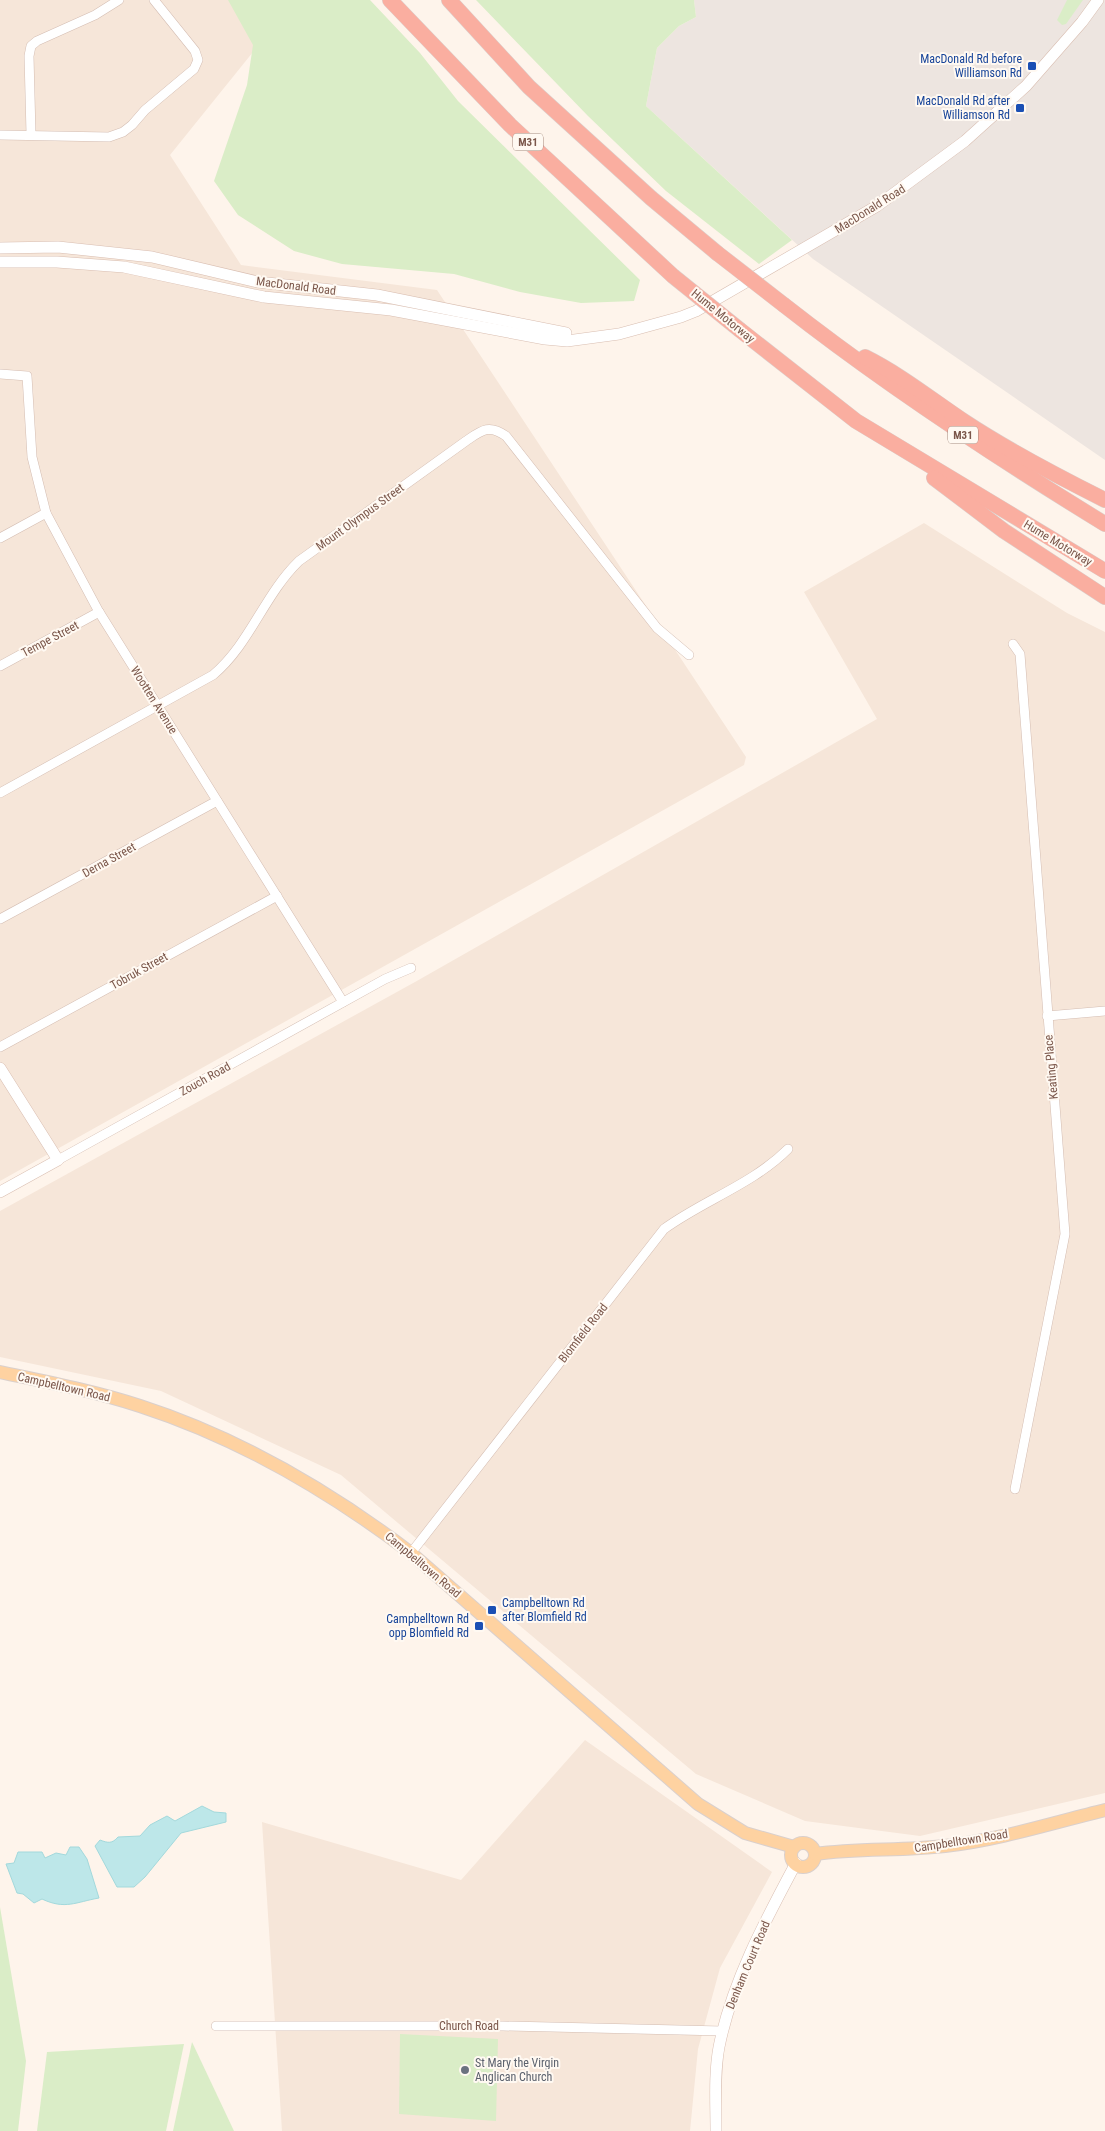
<svg xmlns="http://www.w3.org/2000/svg" width="1105" height="2131" font-family="'Roboto Condensed',sans-serif">
<style>
.residential{fill:#f6e6d9}
.industrial{fill:#ede5e0}
.green{fill:#daedc7}
.water{fill:#bde7e9;stroke:#a3d9dc}
.lines{fill:none;stroke-linecap:round;stroke-linejoin:round}
.street-casing{stroke:#d4bdb2;stroke-width:10}
.secondary-casing{stroke:#d9beb1;stroke-width:12}
.primary-casing{stroke:#dad0cd;stroke-width:14}
.highway-casing{stroke:#dad0cd;stroke-width:16}
.street{stroke:#fff;stroke-width:9}
.secondary{stroke:#fff;stroke-width:11}
.primary{stroke:#fed2a1;stroke-width:12}
.highway{stroke:#faaea0;stroke-width:15}
.highway-bridge-casing{stroke:#dad0cd;stroke-width:16;stroke-linecap:butt}
.highway-bridge{stroke:#faaea0;stroke-width:15}
.transit-dot{fill:#1a4fb4;stroke:#fff9f2;stroke-width:2}
.worship-dot{fill:#6b7280;stroke:#fff9f2;stroke-width:2}
.labels{text-anchor:middle;dominant-baseline:central;stroke-width:4;stroke-linejoin:round;paint-order:stroke}
.shield{fill:#fff9f2;stroke:#a3887d;stroke-width:1}
.shield-label{font-size:11px;font-weight:bold;fill:#7b574b}
.transit-label{font-size:12px;fill:#164399;stroke:#fff9f2;text-anchor:end}
.street-label{font-size:12px;fill:#7b574b;stroke:#fff9f2}
.worship-label{font-size:12px;fill:#5b616d;stroke:#fff9f2;text-anchor:start}
</style>
<rect width="100%" height="100%" fill="#fef4eb"/>
<g class="residential">
<polygon points="0,0 295,0 170,155 241,265 437,290 746,757 744,765 0,1181"/>
<polygon points="924,523 1067,613 1105,632 1105,1793 920,1836 805,1821 696,1774 341,1475 161,1391 0,1357 0,1211 415,982 877,719 804,592"/>
<polygon points="585,1740 772,1872 720,1968 698,2049 690,2131 282,2131 262,1822 461,1880"/>
</g>
<polygon class="industrial" points="694,0 1105,0 1105,460 813,259 646,106 657,48 679,26 696,17"/>
<g class="green">
<polygon points="228,0 370,0 420,53 458,101 640,280 634,301 581,303 520,292 454,274 342,264 294,251 238,215 214,181 247,85 253,45"/>
<polygon points="476,0 694,0 696,17 679,26 657,48 646,106 792,240 759,264 666,191 588,116"/>
<polygon points="1067,0 1083,0 1066,24 1062,25 1057,20"/>
<polygon points="0,1907 26,2061 18,2131 0,2131"/>
<polygon points="400,2034 498,2039 496,2121 399,2114"/>
<polygon points="192,2042 234,2131 173,2131"/>
<polygon points="184,2044 166,2131 37,2131 47,2052"/>
</g>
<g class="water">
<path d="M202 1806 214 1812 226 1813V1822L181 1833 145 1877 134 1887H117L95 1846 100 1840C108 1843 112 1844 118 1837L140 1836 150 1825 167 1816 175 1821Z"/>
<path d="M70 1847H79L87 1859 99 1898C76 1902 65 1910 42 1899L34 1903 23 1894 17 1893 6 1864 14 1863 18 1852H42L45 1858 56 1853 66 1855Z"/>
</g>
<g class="lines">
<defs>
<g id="street">
<polyline points="31,134 29,56 31,46 37,41 95,15 119,0"/>
<polyline points="0,135 109,137 123,132 132,125 145,110 194,69 198,60 195,51 154,0"/>
<polyline points="0,374 27,376 32,457 46,513 99,612 343,1002"/>
<polyline points="0,538 46,513"/>
<polyline points="1013,644 1020,654 1065,1234 1015,1489"/>
<polyline points="0,666 99,612"/>
<path d="M0 793 213 675C250 644 264 595 299 561L466 441C482 430 489 424 506 436L657 628 689 655"/>
<polyline points="0,919 217,801"/>
<polyline points="1047,1016 1105,1011"/>
<polyline points="0,1047 277,896"/>
<polyline points="58,1160 385,979 411,968"/>
<path d="M411 1553 664 1229C704 1200 753 1184 788 1149"/>
<polyline points="216,2026 503,2026 723,2031"/>
</g>
<g id="secondary">
<polyline points="0,248 58,247 152,257 258,282 377,295 566,333"/>
<polyline points="0,262 57,262 124,267 264,297 391,310 545,339 567,341 619,334 681,317 696,311 877,206 965,141 1026,86 1082,22 1098,0"/>
<polyline points="0,1068 58,1160 0,1192"/>
<path d="M716 2131C716 2103 714 2074 719 2047 732 1982 765 1921 796 1863"/>
</g>
<g id="primary">
<path d="M0 1372C47 1382 94 1391 140 1406 239 1438 328 1490 411 1553L698 1804 745 1833 794 1847"/>
<circle cx="803" cy="1855" r="12"/>
<path d="M815 1854C858 1848 902 1851 945 1846 999 1840 1052 1823 1105 1810"/>
</g>
<g id="highway">
<polyline points="390,0 510,125 673,276"/>
<polyline points="449,0 529,87 651,198 717,253"/>
<path d="M784 305C886 385 994 456 1105 524"/>
<polyline points="740,330 856,421 1105,571"/>
<path d="M865 357C901 375 932 400 965 422 1009 451 1057 476 1105 500"/>
<polyline points="934,478 1004,531 1105,597"/>
</g>
</defs>
<use href="#street" class="street-casing"/>
<use href="#secondary" class="secondary-casing"/>
<use href="#primary" class="primary-casing"/>
<use href="#highway" class="highway-casing"/>
<use href="#street" class="street"/>
<use href="#secondary" class="secondary"/>
<use href="#primary" class="primary"/>
<use href="#highway" class="highway"/>
<defs>
<g id="highway-bridge">
<polyline points="717,253 784,305"/>
<polyline points="673,276 740,330"/>
</g>
</defs>
<use href="#highway-bridge" class="highway-bridge-casing"/>
<use href="#highway-bridge" class="highway-bridge"/>
</g>
<g class="transit-dot">
<rect x="1027" y="61" width="10" height="10" rx="2.5"/>
<rect x="1015" y="103" width="10" height="10" rx="2.5"/>
<rect x="487" y="1605" width="10" height="10" rx="2.5"/>
<rect x="474" y="1621" width="10" height="10" rx="2.5"/>
</g>
<circle class="worship-dot" cx="465" cy="2070" r="5"/>
<g class="labels">
<g class="shield">
<rect x="513" y="133.5" width="30" height="17" rx="4"/>
<rect x="948" y="426.5" width="30" height="17" rx="4"/>
</g>
<g class="shield-label">
<text x="528" y="142">M31</text>
<text x="963" y="435">M31</text>
</g>
<g class="transit-label">
<text x="1022" y="59">MacDonald Rd before<tspan x="1022" dy="14">Williamson Rd</tspan></text>
<text x="1010" y="101">MacDonald Rd after<tspan x="1010" dy="14">Williamson Rd</tspan></text>
<text x="502" y="1603" text-anchor="start">Campbelltown Rd<tspan x="502" dy="14">after Blomfield Rd</tspan></text>
<text x="469" y="1619">Campbelltown Rd<tspan x="469" dy="14">opp Blomfield Rd</tspan></text>
</g>
<g class="street-label">
<text transform="translate(870 209) rotate(-32)">MacDonald Road</text>
<text transform="translate(296 286) rotate(7)">MacDonald Road</text>
<text transform="translate(723 316) rotate(39)">Hume Motorway</text>
<text transform="translate(360 517) rotate(-36)">Mount Olympus Street</text>
<text transform="translate(1058 543) rotate(31)">Hume Motorway</text>
<text transform="translate(50 639) rotate(-28)">Tempe Street</text>
<text transform="translate(154 700) rotate(58)">Wootten Avenue</text>
<text transform="translate(109 860) rotate(-29)">Derna Street</text>
<text transform="translate(139 971) rotate(-29)">Tobruk Street</text>
<text transform="translate(1051 1067) rotate(-95)">Keating Place</text>
<text transform="translate(205 1079) rotate(-29)">Zouch Road</text>
<text transform="translate(583 1333) rotate(-52)">Blomfield Road</text>
<text transform="translate(64 1387) rotate(13)">Campbelltown Road</text>
<text transform="translate(423 1565) rotate(40)">Campbelltown Road</text>
<text transform="translate(961 1841) rotate(-9)">Campbelltown Road</text>
<text transform="translate(748 1965) rotate(-67)">Denham Court Road</text>
<text x="469" y="2026">Church Road</text>
</g>
<g class="worship-label">
<text x="475" y="2063">St Mary the Virgin<tspan x="475" dy="14">Anglican Church</tspan></text>
</g>
</g>
</svg>
